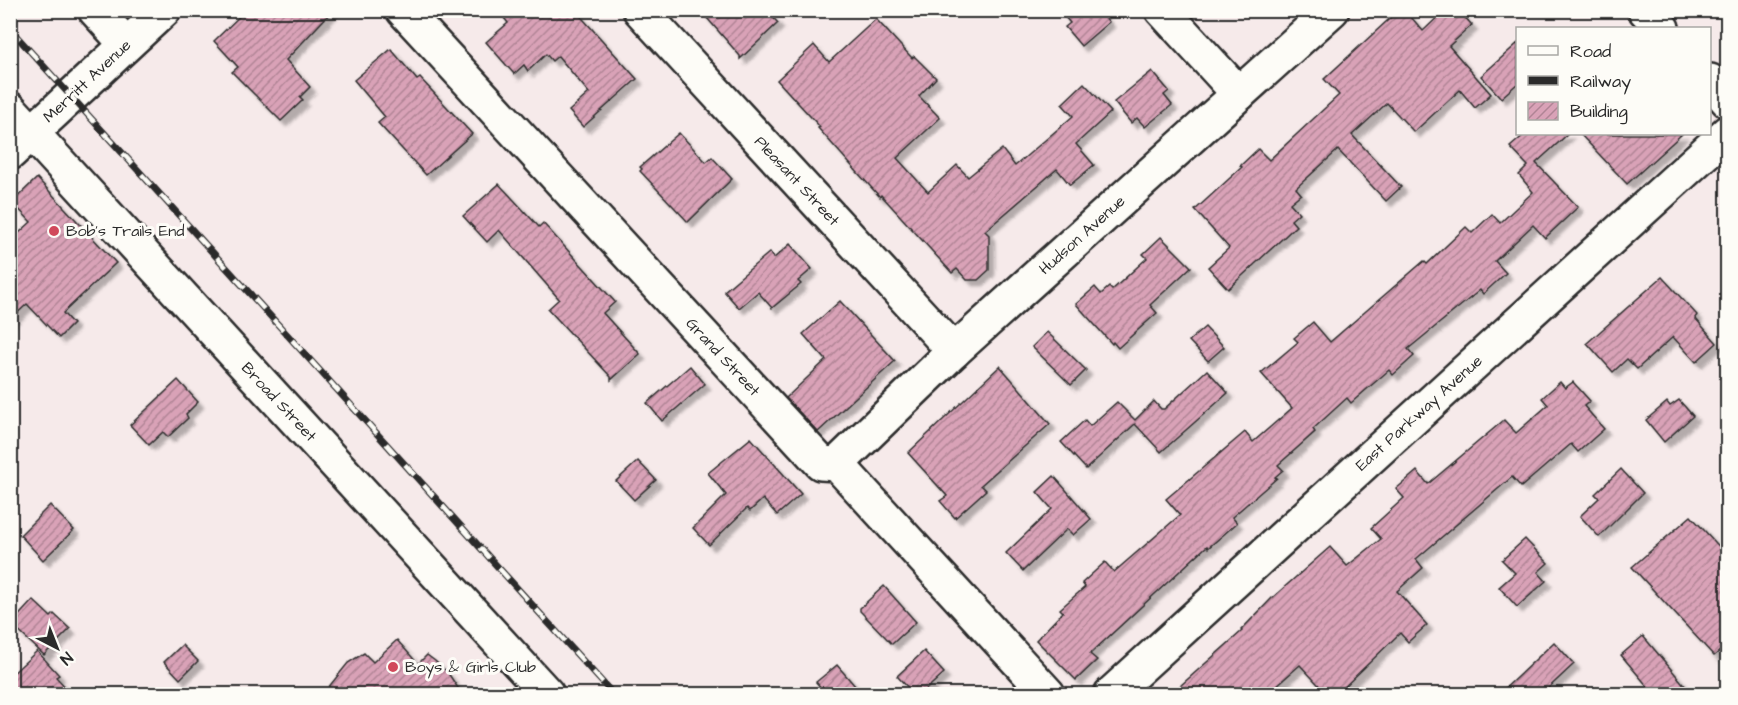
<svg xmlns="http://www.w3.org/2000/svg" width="1738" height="705" font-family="'Architects Daughter',sans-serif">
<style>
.building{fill:url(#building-hatch);stroke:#2b2b2b;stroke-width:1.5;filter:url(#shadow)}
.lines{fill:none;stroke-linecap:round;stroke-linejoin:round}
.minor-casing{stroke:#2b2b2b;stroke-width:38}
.minor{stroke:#fdfcf7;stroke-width:33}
.rail-casing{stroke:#2b2b2b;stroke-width:7}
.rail{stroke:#fdfcf7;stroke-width:4.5;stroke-dasharray:14;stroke-linecap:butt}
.poi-dot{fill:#d1495b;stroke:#fdfcf7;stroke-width:2}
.labels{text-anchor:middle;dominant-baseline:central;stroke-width:6;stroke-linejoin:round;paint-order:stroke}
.street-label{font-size:16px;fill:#2b2b2b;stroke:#fdfcf7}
.poi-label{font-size:16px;fill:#2b2b2b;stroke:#fdfcf7;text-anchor:start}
</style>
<defs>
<pattern id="building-hatch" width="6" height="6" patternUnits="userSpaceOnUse" patternTransform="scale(1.5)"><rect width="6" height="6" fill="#d9a2b7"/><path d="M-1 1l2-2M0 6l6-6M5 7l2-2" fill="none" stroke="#b08495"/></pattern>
<filter id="shadow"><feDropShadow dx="5.5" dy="5.5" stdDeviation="1.5" flood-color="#0004"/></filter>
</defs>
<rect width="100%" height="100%" fill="#f6eaea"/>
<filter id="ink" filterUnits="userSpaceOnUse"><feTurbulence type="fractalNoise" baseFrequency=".0167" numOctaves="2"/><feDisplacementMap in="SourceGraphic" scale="12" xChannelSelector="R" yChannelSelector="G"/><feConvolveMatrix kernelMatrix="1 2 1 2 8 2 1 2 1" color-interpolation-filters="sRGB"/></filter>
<g filter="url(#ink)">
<g class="building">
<polygon points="246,10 333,10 286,60 310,87 300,97 303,100 281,121 232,72 238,67 214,41"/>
<polygon points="498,10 575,10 637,79 583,127 569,111 589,93 558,56 552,61 546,54 528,71 524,65 514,74 486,42 508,23"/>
<polygon points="700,10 766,10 778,23 740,59 740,56"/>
<polygon points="1059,10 1099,10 1109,22 1081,46 1065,27 1070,23"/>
<polygon points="1399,10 1405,10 1423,31 1445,10 1458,10 1472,25 1449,46 1491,94 1475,108 1460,90 1414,132 1387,103 1352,135 1401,187 1386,201 1338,150 1296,188 1301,194 1290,203 1299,213 1291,220 1296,226 1228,289 1208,267 1229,248 1195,210 1242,167 1240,166 1258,149 1269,160 1339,95 1324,79"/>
<polygon points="876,19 912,58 914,56 936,78 919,96 940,118 897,158 928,192 957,165 968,177 1002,149 1015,166 1073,116 1062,104 1084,83 1111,112 1076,144 1094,165 1070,185 1057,169 985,231 989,235 989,270 978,280 967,280 957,269 952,273 881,195 880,197 858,173 818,128 820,127 777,80 814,45 829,62"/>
<polygon points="1518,43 1518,83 1501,98 1481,76"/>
<polygon points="391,49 417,80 420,78 472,134 426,175 378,123 385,117 354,80"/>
<polygon points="1152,71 1169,91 1164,95 1172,105 1145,127 1137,118 1131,123 1114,102"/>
<polygon points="679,133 706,162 712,157 732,179 688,222 640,171 642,169 640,167"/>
<polygon points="1525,134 1568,134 1536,163 1578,207 1545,238 1533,225 1495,261 1506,273 1483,294 1480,290 1408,349 1414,356 1393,375 1389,370 1351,403 1347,398 1313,429 1315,432 1278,465 1283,470 1275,477 1277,478 1232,517 1237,523 1208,548 1207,546 1090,654 1097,660 1076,680 1036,640 1063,612 1060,609 1085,587 1082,583 1105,562 1114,572 1180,515 1166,499 1245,432 1253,442 1292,408 1261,373 1298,342 1294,338 1313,322 1330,342 1424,261 1427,264 1466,227 1472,233 1492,214 1500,223 1533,192 1519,175 1528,166 1510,147"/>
<polygon points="1580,134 1682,134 1627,184"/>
<polygon points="37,178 116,263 63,313 73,324 59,338 27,304 10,320 10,241 31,222 12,202"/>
<polygon points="499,184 539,227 543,223 615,302 603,313 640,354 611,380 611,377 548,309 559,299 499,230 487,242 463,216"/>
<polygon points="1161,237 1191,267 1150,305 1157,313 1118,348 1113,342 1112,344 1076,304 1095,287 1101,294 1109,287 1112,290 1147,258 1143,254"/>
<polygon points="790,244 812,269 798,281 801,284 772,308 758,292 739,308 724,291 770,252 774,258"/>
<polygon points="1662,277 1697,315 1695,318 1717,343 1696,362 1673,337 1637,369 1627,359 1613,372 1587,343"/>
<polygon points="840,301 895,361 818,432 786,398 826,360 803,334"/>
<polygon points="1205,327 1224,347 1208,361 1189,341"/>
<polygon points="1047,332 1086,370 1071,385 1032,347"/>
<polygon points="690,366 705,384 662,421 647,403"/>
<polygon points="1000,366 1050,424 981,485 986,490 955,518 940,501 947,496 908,453"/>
<polygon points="1207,370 1228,393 1161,452 1135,424 1086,469 1061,442 1085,420 1090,426 1117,402 1135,420 1154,401 1161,409 1164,409"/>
<polygon points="178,380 198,402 186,414 188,418 168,437 163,432 149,445 130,425"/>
<polygon points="1560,382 1565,388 1573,382 1590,401 1584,406 1604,429 1578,452 1571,444 1521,487 1512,477 1416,559 1423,568 1397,591 1427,625 1408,642 1400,633 1337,694 1327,694 1300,665 1267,694 1171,694 1242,631 1241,630 1272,598 1330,547 1347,566 1381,539 1371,528 1404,498 1396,489 1417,471 1428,484 1504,420 1516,433 1548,405 1542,398"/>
<polygon points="1679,400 1693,416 1664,442 1646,420 1667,402 1670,406"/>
<polygon points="751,438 801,494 777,515 763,499 750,511 747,508 709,545 693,528 726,495 708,473"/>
<polygon points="638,461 656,480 634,500 616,481"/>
<polygon points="1621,469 1643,493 1599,537 1580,516 1599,498 1595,494"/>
<polygon points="1054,476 1091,519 1073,535 1067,529 1023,571 1006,553 1052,509 1037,492"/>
<polygon points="50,505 74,530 43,560 20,535"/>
<polygon points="1691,516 1728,556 1728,644 1714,656 1632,567"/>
<polygon points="1525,539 1548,563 1538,572 1546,581 1517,607 1499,587 1515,573 1502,560"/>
<polygon points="884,586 916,622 892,644 860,611 860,608"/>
<polygon points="33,600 51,617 54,614 70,629 44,655 11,624"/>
<polygon points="1643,636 1692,694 1654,694 1621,655"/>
<polygon points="397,640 418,664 427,655 435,661 448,673 462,694 323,694 348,663 364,653 373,662"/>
<polygon points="1554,642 1574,664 1542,694 1499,694"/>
<polygon points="182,645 198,661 180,679 164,662"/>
<polygon points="37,651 59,675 56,677 72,694 10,694 10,676"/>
<polygon points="924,651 944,673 921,694 914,694 897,676"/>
<polygon points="837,665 862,694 826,694 816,682"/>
</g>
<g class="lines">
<defs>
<g id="minor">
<polyline points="95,10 126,44"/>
<polyline points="403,10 821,463 837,464 1048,694"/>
<polyline points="640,10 954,351"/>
<polyline points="1162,10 1239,94"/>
<polyline points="1645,10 1662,28"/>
<polyline points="1710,81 1728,101"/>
<polyline points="10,109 547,694"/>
<polyline points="10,153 164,10"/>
<polyline points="837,464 954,351 1332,10"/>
<polyline points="1111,694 1728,132"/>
</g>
</defs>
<use href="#minor" class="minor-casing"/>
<use href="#minor" class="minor"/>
<defs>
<polyline id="rail" points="10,29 613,694"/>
</defs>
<use href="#rail" class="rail-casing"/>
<use href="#rail" class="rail"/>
</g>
</g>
<g class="poi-dot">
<circle cx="54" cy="231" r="6"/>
<circle cx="393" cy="667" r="6"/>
</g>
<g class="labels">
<g class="street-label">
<text transform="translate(87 81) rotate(-43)">Merritt Avenue</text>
<text transform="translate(797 181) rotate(47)">Pleasant Street</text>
<text transform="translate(1082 235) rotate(-42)">Hudson Avenue</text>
<text transform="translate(723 357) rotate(47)">Grand Street</text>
<text transform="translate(279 402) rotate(47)">Broad Street</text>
<text transform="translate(1419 413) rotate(-42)">East Parkway Avenue</text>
</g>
<g class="poi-label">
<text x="66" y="231">Bob's Trails End</text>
<text x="405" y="667">Boys &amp; Girls Club</text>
</g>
</g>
<rect width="1738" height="705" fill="none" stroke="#fdfcf7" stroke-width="36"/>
<rect x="18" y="18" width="1702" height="669" fill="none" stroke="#2b2b2b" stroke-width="2" filter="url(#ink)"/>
<rect x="1516" y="27" width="195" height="108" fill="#fdfcf7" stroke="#a9a8a5" stroke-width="1.5"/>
<rect x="1528" y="46" width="30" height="9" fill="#fdfcf7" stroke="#a9a8a5" stroke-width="1.5"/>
<text x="1570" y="57" font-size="18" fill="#2b2b2b">Road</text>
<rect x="1528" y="76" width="30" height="9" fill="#2b2b2b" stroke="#a9a8a5" stroke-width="1.5"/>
<text x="1570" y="87" font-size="18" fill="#2b2b2b">Railway</text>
<rect x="1528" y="102" width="30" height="18" fill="url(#building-hatch)" stroke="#a9a8a5" stroke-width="1.5"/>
<text x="1570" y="117" font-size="18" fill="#2b2b2b">Building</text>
<g transform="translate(57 648) rotate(138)" stroke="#fdfcf7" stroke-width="4.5" paint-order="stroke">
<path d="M0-4.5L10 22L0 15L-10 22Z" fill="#2b2b2b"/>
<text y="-9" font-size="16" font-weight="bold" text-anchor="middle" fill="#2b2b2b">N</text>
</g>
</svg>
